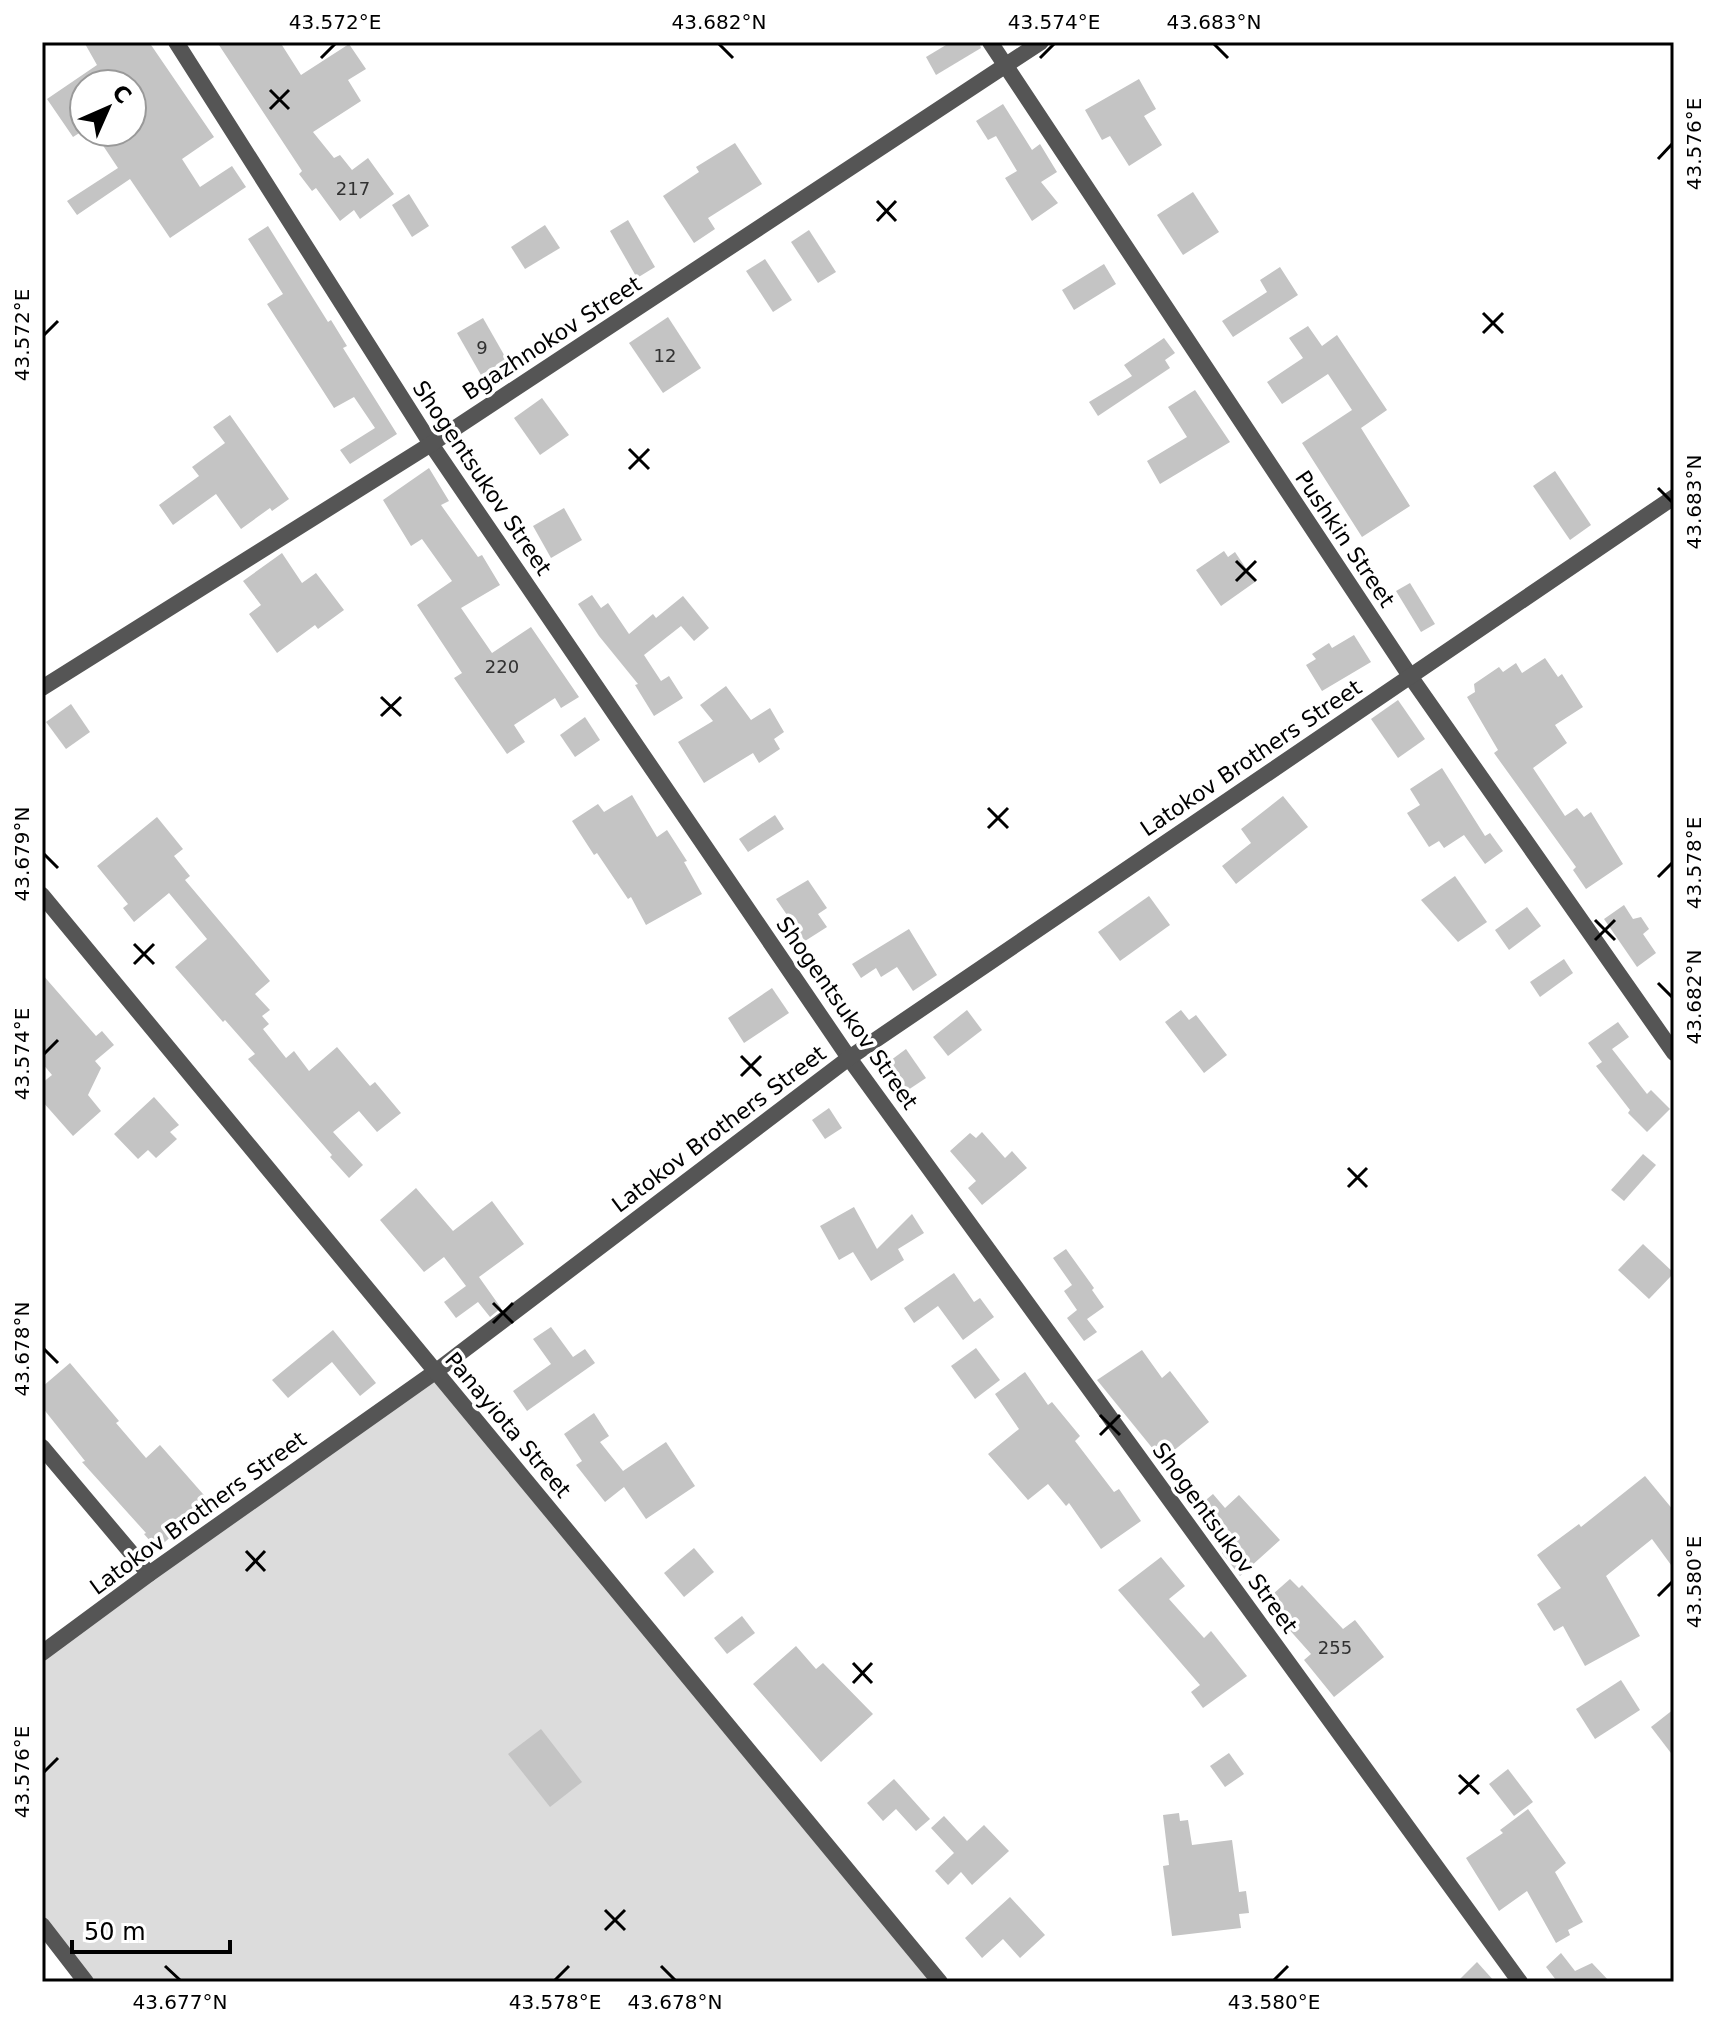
<svg xmlns="http://www.w3.org/2000/svg" width="1716" height="2024" font-family="'DejaVu Sans',sans-serif">
<style>
.green{fill:#dcdcdc}
.building{fill:#c4c4c4}
.lines{fill:none;stroke-linecap:round;stroke-linejoin:round}
.minor{stroke:#555;stroke-width:16}
.tertiary{stroke:#555;stroke-width:16}
.ticks{fill:none;stroke:#000;stroke-width:3}
.labels{text-anchor:middle;dominant-baseline:central;stroke-width:7;stroke-linejoin:round;paint-order:stroke}
.number-label{font-size:18px;fill:#313131}
.street-label{font-size:22px;fill:#000;stroke:#fff}
.neatline{fill:none;stroke:#000;stroke-width:3}
.ticks-label{font-size:20px;text-anchor:middle;fill:#000}
</style>
<rect width="100%" height="100%" fill="#fff"/>
<polygon class="green" points="435,1372 940,1982 86,1982 42,1925 42,1653"/>
<g class="building">
<polygon points="84,42 149,42 214,137 182,159 200,187 232,166 246,187 170,238 130,179 77,215 67,201 118,168 94,132 132,132 132,84 84,84 84,130 73,137 47,99 97,65"/>
<polygon points="217,42 280,42 301,75 349,44 366,69 348,80 361,101 313,132 334,158 340,155 352,170 368,158 394,194 360,219 354,210 340,221 316,188 312,191 299,174 302,171"/>
<polygon points="951,42 979,42 981,48 936,75 926,57"/>
<polygon points="1139,79 1156,109 1144,116 1162,145 1129,166 1110,136 1102,140 1085,110"/>
<polygon points="1003,104 1032,150 1040,144 1057,172 1041,182 1058,203 1032,221 1005,178 1017,171 996,136 988,140 976,121"/>
<polygon points="735,143 762,184 708,218 715,229 694,243 663,196 699,172 696,167"/>
<polygon points="1193,192 1219,232 1183,255 1157,215"/>
<polygon points="409,194 429,226 412,237 392,205"/>
<polygon points="628,220 655,267 637,278 610,231"/>
<polygon points="545,225 560,248 525,269 511,247"/>
<polygon points="268,226 328,322 331,320 347,346 343,348 397,434 350,464 340,450 375,428 354,397 334,408 267,304 283,294 248,239"/>
<polygon points="809,230 836,272 818,283 791,242"/>
<polygon points="765,259 792,300 773,312 746,271"/>
<polygon points="1104,264 1116,284 1074,310 1062,290"/>
<polygon points="1280,267 1298,295 1233,337 1222,321 1267,292 1260,280"/>
<polygon points="668,317 701,368 663,393 629,343"/>
<polygon points="483,318 507,360 481,375 457,333"/>
<polygon points="1308,326 1322,346 1337,335 1387,410 1361,428 1410,506 1362,537 1302,443 1352,410 1328,374 1282,404 1267,382 1303,358 1289,338"/>
<polygon points="1164,338 1175,353 1165,360 1170,368 1098,416 1089,402 1132,376 1124,365"/>
<polygon points="1195,390 1230,442 1160,484 1147,461 1187,437 1168,407"/>
<polygon points="542,398 569,435 540,455 514,418"/>
<polygon points="230,415 289,499 272,511 270,508 241,529 216,494 173,525 159,505 199,476 192,467 225,443 213,427"/>
<polygon points="429,468 449,501 441,505 478,557 482,555 500,585 461,608 492,653 531,627 579,697 561,708 555,698 514,725 525,742 507,754 454,678 462,673 417,605 452,581 422,539 411,546 383,500"/>
<polygon points="1555,471 1591,525 1570,540 1533,486"/>
<polygon points="564,508 582,540 551,558 533,526"/>
<polygon points="1224,551 1228,557 1235,552 1255,582 1221,606 1196,570"/>
<polygon points="282,553 302,583 316,573 344,610 318,629 315,625 277,653 249,614 261,605 243,581"/>
<polygon points="1410,583 1435,624 1421,632 1396,591"/>
<polygon points="592,595 601,608 608,603 629,634 653,614 656,618 683,596 709,628 694,641 681,626 644,655 661,681 669,676 683,698 654,716 635,685 638,684 599,636 578,604"/>
<polygon points="1354,635 1371,662 1322,691 1306,665 1316,659 1312,654 1329,643 1332,648"/>
<polygon points="1545,658 1558,677 1562,674 1583,707 1555,725 1567,743 1533,768 1565,816 1577,808 1584,817 1591,812 1623,864 1586,889 1573,870 1576,867 1494,753 1498,750 1467,697 1475,692 1474,684 1499,667 1503,672 1516,663 1522,673"/>
<polygon points="726,686 751,720 770,708 784,732 774,739 780,749 759,763 753,753 704,783 678,742 713,721 700,705"/>
<polygon points="1398,700 1425,739 1398,758 1371,719"/>
<polygon points="71,704 90,732 66,749 46,722"/>
<polygon points="585,717 600,740 575,757 560,735"/>
<polygon points="1442,768 1485,836 1490,833 1503,851 1485,864 1464,835 1444,848 1439,841 1429,847 1407,813 1420,805 1410,789"/>
<polygon points="632,795 657,837 667,830 687,861 684,862 702,894 646,925 631,897 628,899 597,853 594,855 572,821 598,804 604,812"/>
<polygon points="1283,796 1308,827 1236,884 1222,866 1251,843 1241,829"/>
<polygon points="775,815 784,829 748,852 739,839"/>
<polygon points="157,817 183,849 174,856 190,876 185,880 270,981 255,994 270,1010 262,1016 269,1024 263,1029 286,1058 294,1051 309,1071 337,1047 370,1086 375,1082 401,1113 377,1132 359,1111 333,1132 363,1165 349,1178 330,1157 332,1155 248,1059 255,1054 225,1020 223,1022 175,967 207,939 169,893 134,922 123,908 128,904 97,866"/>
<polygon points="1455,876 1487,922 1458,942 1421,900"/>
<polygon points="808,880 827,908 818,914 827,927 805,941 776,899"/>
<polygon points="1149,896 1170,925 1120,961 1098,932"/>
<polygon points="1624,905 1633,919 1641,917 1649,929 1643,934 1656,953 1637,967 1604,919"/>
<polygon points="1527,907 1541,926 1509,950 1495,930"/>
<polygon points="909,929 937,975 913,991 897,967 881,977 876,968 861,978 852,964"/>
<polygon points="1564,959 1573,973 1540,997 1530,982"/>
<polygon points="42,974 96,1036 102,1031 114,1045 95,1061 101,1068 88,1095 101,1111 73,1136 42,1101 42,1083 52,1075 42,1063"/>
<polygon points="772,988 789,1013 744,1043 728,1018"/>
<polygon points="967,1010 982,1030 948,1056 933,1037"/>
<polygon points="1181,1010 1189,1020 1196,1015 1227,1055 1204,1073 1165,1022"/>
<polygon points="1618,1022 1629,1037 1612,1049 1647,1094 1651,1090 1670,1109 1647,1132 1628,1113 1630,1110 1596,1066 1602,1062 1588,1043"/>
<polygon points="906,1049 926,1078 902,1094 883,1066"/>
<polygon points="154,1097 179,1125 170,1132 177,1139 156,1158 148,1150 138,1159 114,1134"/>
<polygon points="829,1108 842,1128 825,1139 812,1120"/>
<polygon points="982,1132 1005,1158 1012,1151 1027,1168 982,1205 968,1188 976,1181 950,1151 970,1133 976,1138"/>
<polygon points="1643,1154 1656,1165 1624,1201 1611,1190"/>
<polygon points="416,1188 453,1231 492,1201 524,1244 479,1277 501,1308 490,1317 478,1302 456,1318 444,1302 466,1286 444,1257 424,1272 380,1220"/>
<polygon points="854,1207 877,1249 912,1214 924,1233 898,1249 904,1260 871,1281 853,1252 839,1260 820,1226"/>
<polygon points="1643,1244 1674,1273 1649,1299 1618,1270"/>
<polygon points="1066,1249 1094,1288 1092,1290 1104,1307 1087,1319 1097,1332 1084,1341 1067,1318 1077,1310 1064,1291 1072,1285 1053,1258"/>
<polygon points="954,1273 974,1302 980,1298 994,1317 963,1340 938,1306 914,1323 904,1308"/>
<polygon points="551,1327 573,1357 585,1349 595,1363 527,1411 513,1391 551,1364 533,1339"/>
<polygon points="333,1330 376,1383 360,1396 332,1362 288,1398 272,1380"/>
<polygon points="976,1348 1000,1380 975,1399 951,1366"/>
<polygon points="1142,1350 1162,1378 1170,1371 1209,1422 1162,1460 1097,1380"/>
<polygon points="70,1363 119,1421 116,1423 146,1458 160,1445 210,1502 157,1549 144,1534 146,1533 82,1462 85,1461 42,1407 42,1387"/>
<polygon points="1025,1372 1048,1405 1052,1402 1080,1436 1075,1441 1114,1492 1119,1489 1141,1521 1101,1549 1069,1503 1066,1506 1048,1484 1028,1500 988,1454 1019,1429 995,1394"/>
<polygon points="594,1413 609,1436 600,1442 623,1471 666,1442 695,1486 646,1519 624,1487 605,1502 576,1465 582,1461 564,1434"/>
<polygon points="1645,1476 1674,1511 1674,1569 1652,1539 1606,1576 1640,1636 1585,1666 1563,1626 1554,1631 1537,1604 1561,1588 1537,1555 1579,1524 1581,1527"/>
<polygon points="1213,1494 1225,1508 1239,1495 1280,1540 1240,1576 1222,1553 1227,1549 1194,1510"/>
<polygon points="694,1548 714,1572 684,1597 664,1573"/>
<polygon points="1161,1557 1185,1586 1169,1599 1204,1638 1211,1631 1247,1676 1203,1708 1191,1692 1200,1685 1118,1590"/>
<polygon points="1290,1579 1299,1588 1302,1585 1343,1629 1355,1620 1384,1657 1334,1697 1304,1660 1311,1654 1270,1608 1279,1600 1273,1594"/>
<polygon points="742,1616 755,1633 727,1654 714,1638"/>
<polygon points="796,1646 816,1669 823,1663 873,1714 821,1762 753,1684"/>
<polygon points="1621,1680 1640,1710 1595,1739 1576,1709"/>
<polygon points="1674,1709 1674,1757 1651,1727"/>
<polygon points="541,1729 582,1782 550,1807 508,1754"/>
<polygon points="1229,1753 1244,1774 1225,1787 1210,1766"/>
<polygon points="1508,1769 1533,1802 1514,1816 1489,1784"/>
<polygon points="894,1779 930,1819 916,1831 896,1809 883,1821 867,1803"/>
<polygon points="1528,1809 1566,1863 1555,1872 1583,1922 1568,1930 1570,1935 1556,1943 1527,1891 1499,1911 1466,1858 1503,1833 1500,1830"/>
<polygon points="1179,1813 1180,1821 1188,1820 1192,1845 1232,1840 1239,1892 1246,1891 1249,1913 1239,1914 1241,1928 1172,1936 1163,1866 1169,1865 1163,1815"/>
<polygon points="944,1816 967,1841 984,1825 1009,1851 972,1885 961,1872 948,1885 935,1871 954,1853 931,1828"/>
<polygon points="1010,1897 1045,1935 1020,1958 1003,1939 982,1958 965,1938"/>
<polygon points="1561,1953 1575,1971 1592,1963 1610,1982 1553,1982 1556,1980 1546,1967"/>
<polygon points="1477,1962 1495,1982 1457,1982"/>
</g>
<g class="lines">
<g class="minor">
<polyline points="176,42 431,444 849,1058 1520,1982"/>
<polyline points="990,42 1410,676 1674,1053"/>
<polyline points="42,688 431,444 1041,42"/>
<polyline points="42,1447 149,1574"/>
<polyline points="42,1653 149,1574 435,1372 849,1058 1674,497"/>
<polyline points="42,1925 86,1982"/>
</g>
<polyline class="tertiary" points="42,895 940,1982"/>
</g>
<path class="ticks" d="M719 44 733 58M1214 44 1228 58M321 58 335 44M1040 58 1054 44M270 90 289 109M270 109 289 90M1658 159 1672 144M877 201 896 221M877 221 896 201M1483 313 1503 333M1483 333 1503 313M44 335 58 321M629 449 649 469M629 469 649 449M1658 488 1672 502M1236 561 1256 581M1236 581 1256 561M381 697 401 716M381 716 401 697M988 808 1008 828M988 828 1008 808M44 854 58 868M1658 877 1672 863M1595 920 1615 940M1595 940 1615 920M134 944 154 964M134 964 154 944M1658 983 1672 997M44 1054 58 1040M741 1056 761 1076M741 1076 761 1056M1348 1168 1367 1187M1348 1187 1367 1168M493 1303 513 1323M493 1323 513 1303M44 1349 58 1363M1100 1415 1120 1435M1100 1435 1120 1415M246 1551 265 1571M246 1571 265 1551M1658 1596 1672 1582M853 1663 872 1683M853 1683 872 1663M44 1772 58 1758M1459 1775 1479 1794M1459 1794 1479 1775M605 1910 625 1930M605 1930 625 1910M165 1966 180 1980M661 1966 675 1980M555 1980 569 1966M1274 1980 1288 1966"/>
<g class="labels">
<g class="number-label">
<text x="353" y="188">217</text>
<text x="482" y="347">9</text>
<text x="665" y="355">12</text>
<text x="502" y="666">220</text>
<text x="1335" y="1647">255</text>
</g>
<g class="street-label">
<text transform="translate(552 338) rotate(-33)">Bgazhnokov Street</text>
<text transform="translate(482 478) rotate(56)">Shogentsukov Street</text>
<text transform="translate(1345 539) rotate(56)">Pushkin Street</text>
<text transform="translate(1251 758) rotate(-34)">Latokov Brothers Street</text>
<text transform="translate(847 1013) rotate(55)">Shogentsukov Street</text>
<text transform="translate(719 1129) rotate(-37)">Latokov Brothers Street</text>
<text transform="translate(508 1425) rotate(50)">Panayiota Street</text>
<text transform="translate(198 1513) rotate(-36)">Latokov Brothers Street</text>
<text transform="translate(1225 1538) rotate(54)">Shogentsukov Street</text>
</g>
</g>
<rect width="1716" height="2024" fill="none" stroke="#ffffff" stroke-width="88"/>
<g transform="translate(108 108) rotate(45)"><circle r="38" fill="#ffffff" stroke="#999999" stroke-width="2"/>
<path d="M0-6L14 30L0 20L-14 30Z" fill="#000000"/>
<text y="-12" font-size="22" font-weight="bold" text-anchor="middle" fill="#000000">С</text>
</g>
<path d="M72 1940v12h158v-12" fill="none" stroke="#000000" stroke-width="4"/>
<text x="84" y="1940" font-size="24" fill="#000000" stroke="#ffffff" stroke-width="6" paint-order="stroke">50 m</text>
<rect x="44" y="44" width="1628" height="1936" class="neatline"/>
<g class="ticks-label">
<text x="335" y="29">43.572°E</text>
<text x="719" y="29">43.682°N</text>
<text x="1054" y="29">43.574°E</text>
<text x="1214" y="29">43.683°N</text>
<text transform="translate(1694 144) rotate(-90)" y="7">43.576°E</text>
<text transform="translate(22 335) rotate(-90)" y="7">43.572°E</text>
<text transform="translate(1694 502) rotate(-90)" y="7">43.683°N</text>
<text transform="translate(22 854) rotate(-90)" y="7">43.679°N</text>
<text transform="translate(1694 863) rotate(-90)" y="7">43.578°E</text>
<text transform="translate(1694 997) rotate(-90)" y="7">43.682°N</text>
<text transform="translate(22 1054) rotate(-90)" y="7">43.574°E</text>
<text transform="translate(22 1349) rotate(-90)" y="7">43.678°N</text>
<text transform="translate(1694 1582) rotate(-90)" y="7">43.580°E</text>
<text transform="translate(22 1772) rotate(-90)" y="7">43.576°E</text>
<text x="180" y="2009">43.677°N</text>
<text x="555" y="2009">43.578°E</text>
<text x="675" y="2009">43.678°N</text>
<text x="1274" y="2009">43.580°E</text>
</g>
</svg>
